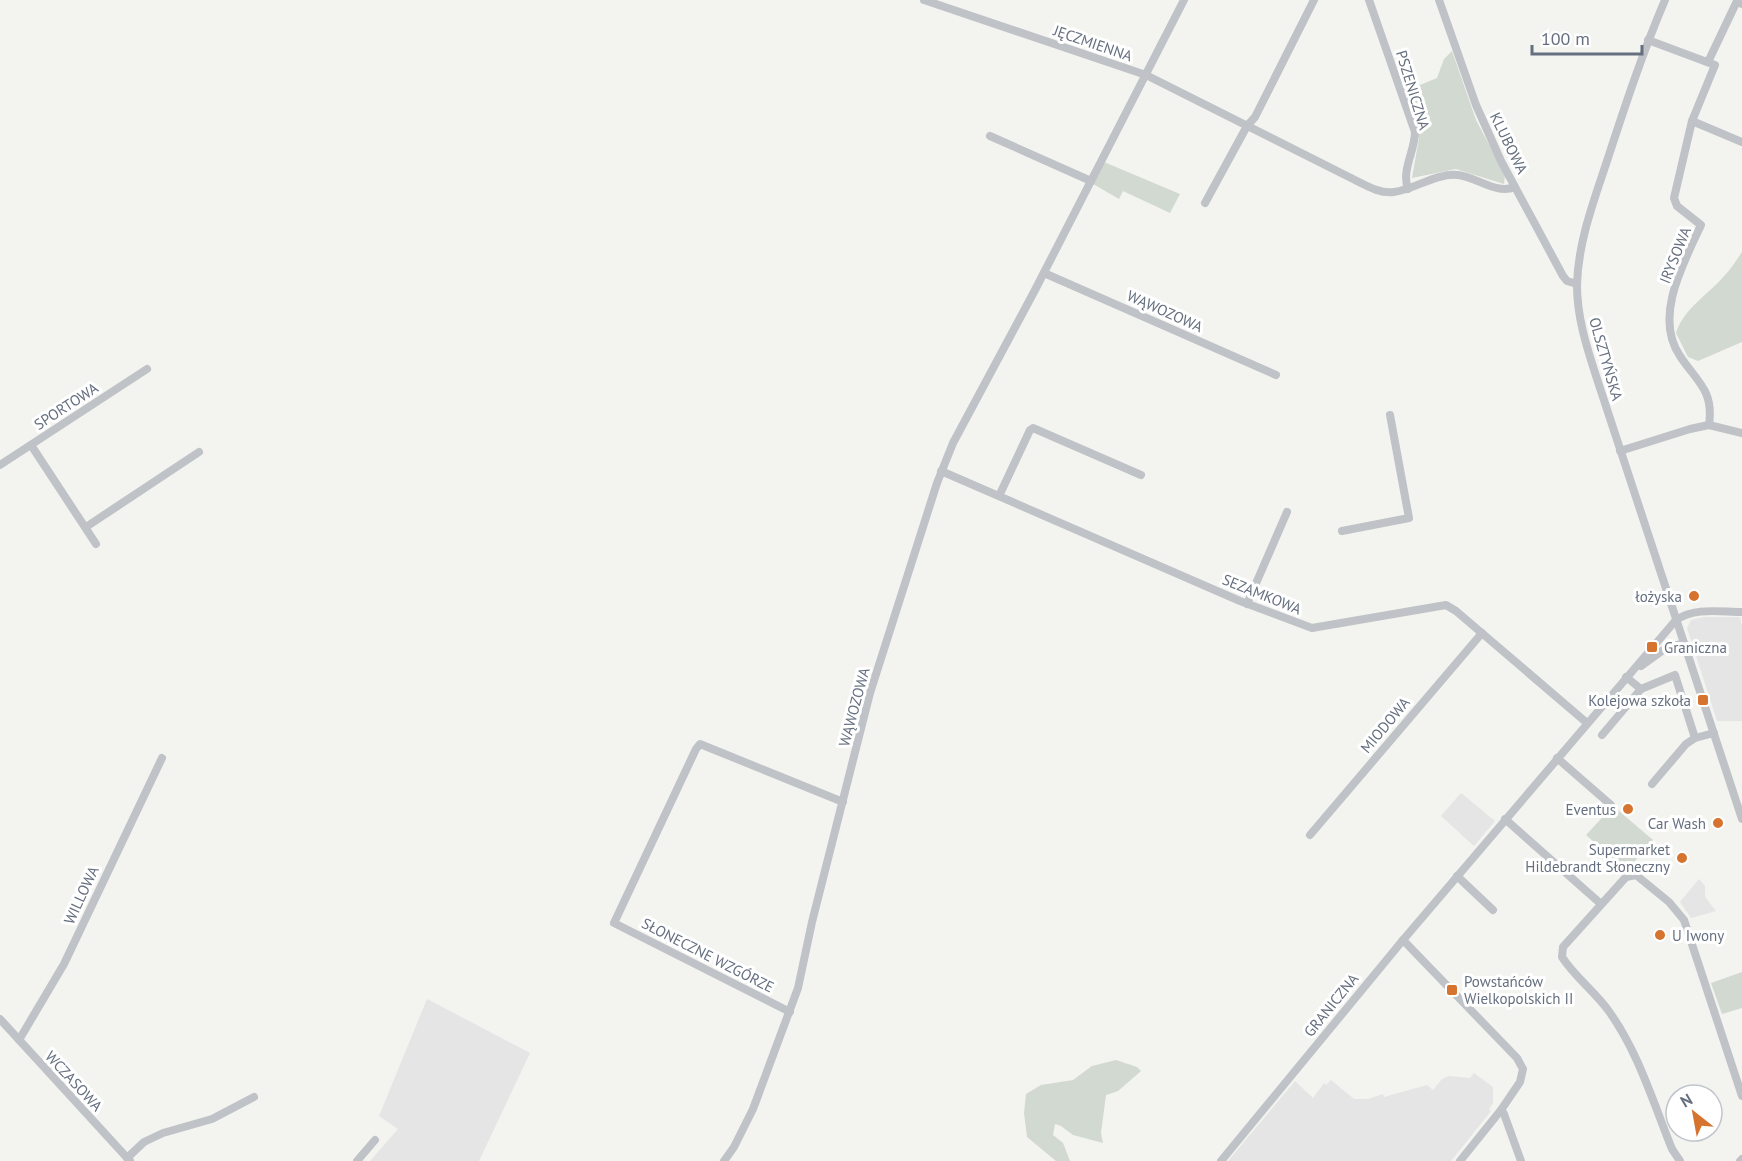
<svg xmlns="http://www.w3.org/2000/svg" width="1742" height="1161" font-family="'PT Sans',sans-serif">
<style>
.built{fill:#e4e5e4}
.green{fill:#d2d9d0}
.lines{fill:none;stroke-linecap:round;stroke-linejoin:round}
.minor{stroke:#bfc2c6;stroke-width:8}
.poi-dot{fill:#d6732f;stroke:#fff;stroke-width:2}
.labels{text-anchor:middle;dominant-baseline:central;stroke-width:6;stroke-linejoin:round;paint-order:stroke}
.street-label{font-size:15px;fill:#656f7f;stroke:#fff}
.poi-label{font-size:15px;fill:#656f7f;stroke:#fff;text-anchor:end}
</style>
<rect width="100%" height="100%" fill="#f3f4f0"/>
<g class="built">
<polygon points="1704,617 1740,617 1742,627 1742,721 1717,721 1687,628 1691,620"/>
<polygon points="1461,793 1495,821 1474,846 1441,816"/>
<polygon points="1699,879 1705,886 1705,897 1716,911 1691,918 1680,902"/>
<polygon points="427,999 530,1053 479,1161 370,1161 398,1129 379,1116"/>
<polygon points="1474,1073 1493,1087 1493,1103 1489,1109 1491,1111 1451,1161 1228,1161 1295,1081 1313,1098 1324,1083 1326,1085 1331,1080 1354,1099 1368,1099 1383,1094 1384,1097 1427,1085 1433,1090 1442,1079 1449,1076 1470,1078"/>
</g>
<g class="green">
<polygon points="1452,51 1476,120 1505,175 1504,184 1456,169 1412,178 1419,138 1403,92 1437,78 1444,59"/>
<polygon points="1104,162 1180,194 1170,213 1123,191 1119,199 1093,184"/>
<path d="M1742 252V342L1698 361 1688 357 1676 333C1684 308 1708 295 1725 275 1732 268 1737 259 1742 252Z"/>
<polygon points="1613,806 1653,840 1634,862 1624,868 1586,835"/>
<polygon points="1742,972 1742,1008 1722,1014 1711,983"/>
<polygon points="1116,1060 1137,1067 1141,1071 1118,1091 1106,1095 1101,1133 1103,1143 1073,1135 1061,1126 1055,1124 1053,1135 1063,1143 1070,1161 1056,1161 1027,1137 1024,1113 1026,1094 1041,1085 1073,1080 1092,1066"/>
</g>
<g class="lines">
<g class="minor">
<path d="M924 0 1146 75 1355 180C1367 186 1380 194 1394 192 1416 189 1435 173 1458 175 1477 177 1496 195 1515 187"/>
<path d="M1369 0 1415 132C1415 151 1401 170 1408 189"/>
<polyline points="1439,0 1476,105 1501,161 1563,276 1567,281 1577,284"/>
<path d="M1665 0C1642 54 1624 109 1606 164 1593 203 1578 243 1577 285 1577 318 1587 348 1597 379L1742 819"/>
<path d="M1648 40 1715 65 1692 121 1674 198 1677 206 1701 225C1684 262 1653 317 1680 356 1697 382 1714 390 1709 425L1742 433"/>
<polyline points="1708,62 1737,1 1742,4"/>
<polyline points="1692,121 1742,142"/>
<polyline points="990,136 1091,181"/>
<polyline points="1205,203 1247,126 1255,117 1314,0"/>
<polyline points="1044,273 1276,375"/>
<polyline points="31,445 96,544"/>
<polyline points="1620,451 1690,429 1709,425"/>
<polyline points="0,465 147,369"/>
<polyline points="941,471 1240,601 1312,628 1446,605 1456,611 1587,723"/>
<polyline points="999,496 1030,430 1033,428 1141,475"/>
<polyline points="86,527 199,452"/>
<polyline points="1342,531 1409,518 1390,415"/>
<polyline points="1247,604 1287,512"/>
<polyline points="1641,666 1666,648 1684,643"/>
<polyline points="1626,677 1641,689 1675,675 1695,738"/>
<polyline points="1602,735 1641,689"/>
<polyline points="1557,758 1611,805"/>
<polyline points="1652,784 1686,744 1695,738 1714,733"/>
<polyline points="1505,819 1601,904"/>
<polyline points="1310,835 1482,633"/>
<polyline points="1457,876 1493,910"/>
<polyline points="1403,940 1517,1058 1523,1069 1520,1082 1501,1110 1504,1114 1521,1161"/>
<polyline points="790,1012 614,923 696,749 700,744 843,802"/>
<polyline points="0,1019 130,1161"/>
<polyline points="19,1040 64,964 162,758"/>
<polyline points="127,1158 144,1142 163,1133 212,1119 254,1097"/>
<polyline points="357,1161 375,1140"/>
<polyline points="724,1161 734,1147 753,1109 798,988 812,922 870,693 937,483 953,443 1035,290 1184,0"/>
<path d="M1221 1161 1403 940 1676 620C1695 607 1720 612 1742 612"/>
<polyline points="1460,1161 1501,1110"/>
<path d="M1680 1161 1672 1149C1653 1102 1638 1051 1608 1010 1594 991 1575 977 1562 957L1563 947 1626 877 1636 875 1669 902 1684 920 1742 1096"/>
<polyline points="1740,1161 1742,1159"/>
</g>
</g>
<g class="poi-dot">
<circle cx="1694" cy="596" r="6"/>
<rect x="1646" y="641" width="12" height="12" rx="3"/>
<rect x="1697" y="694" width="12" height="12" rx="3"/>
<circle cx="1628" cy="809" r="6"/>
<circle cx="1718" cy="823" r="6"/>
<circle cx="1682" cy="858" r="6"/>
<circle cx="1660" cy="935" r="6"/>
<rect x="1446" y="984" width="12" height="12" rx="3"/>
</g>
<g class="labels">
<g class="street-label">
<text transform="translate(1093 43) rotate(19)">JĘCZMIENNA</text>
<text transform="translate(1413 90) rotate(73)">PSZENICZNA</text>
<text transform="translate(1509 143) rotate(64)">KLUBOWA</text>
<text transform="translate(1675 255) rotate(-68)">IRYSOWA</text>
<text transform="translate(1165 311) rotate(24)">WĄWOZOWA</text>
<text transform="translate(1606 359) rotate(74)">OLSZTYŃSKA</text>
<text transform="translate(66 406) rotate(-33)">SPORTOWA</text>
<text transform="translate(1262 594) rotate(22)">SEZAMKOWA</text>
<text transform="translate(854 707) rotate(-75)">WĄWOZOWA</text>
<text transform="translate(1385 725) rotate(-50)">MIODOWA</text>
<text transform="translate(81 895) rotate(-65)">WILLOWA</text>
<text transform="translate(708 955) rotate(27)">SŁONECZNE WZGÓRZE</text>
<text transform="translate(1331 1005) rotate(-51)">GRANICZNA</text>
<text transform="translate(74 1081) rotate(47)">WCZASOWA</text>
</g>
<g class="poi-label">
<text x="1682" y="596">łożyska</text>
<text x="1664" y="647" text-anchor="start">Graniczna</text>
<text x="1691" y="700">Kolejowa szkoła</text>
<text x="1616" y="809">Eventus</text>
<text x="1706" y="823">Car Wash</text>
<text x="1670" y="849">Supermarket<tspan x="1670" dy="17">Hildebrandt Słoneczny</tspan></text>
<text x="1672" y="935" text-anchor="start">U Iwony</text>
<text x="1464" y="981" text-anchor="start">Powstańców<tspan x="1464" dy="17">Wielkopolskich II</tspan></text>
</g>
</g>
<g transform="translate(1694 1113) rotate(329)"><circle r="28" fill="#ffffff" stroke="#c1c5cc" stroke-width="1.5"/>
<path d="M0-4.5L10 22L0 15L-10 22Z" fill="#d6732f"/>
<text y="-9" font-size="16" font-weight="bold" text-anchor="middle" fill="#656f7f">N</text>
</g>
<path d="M1532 45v9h110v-9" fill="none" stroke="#656f7f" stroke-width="3"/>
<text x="1541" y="45" font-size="18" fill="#656f7f" stroke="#ffffff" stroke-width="4.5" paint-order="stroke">100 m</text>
</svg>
